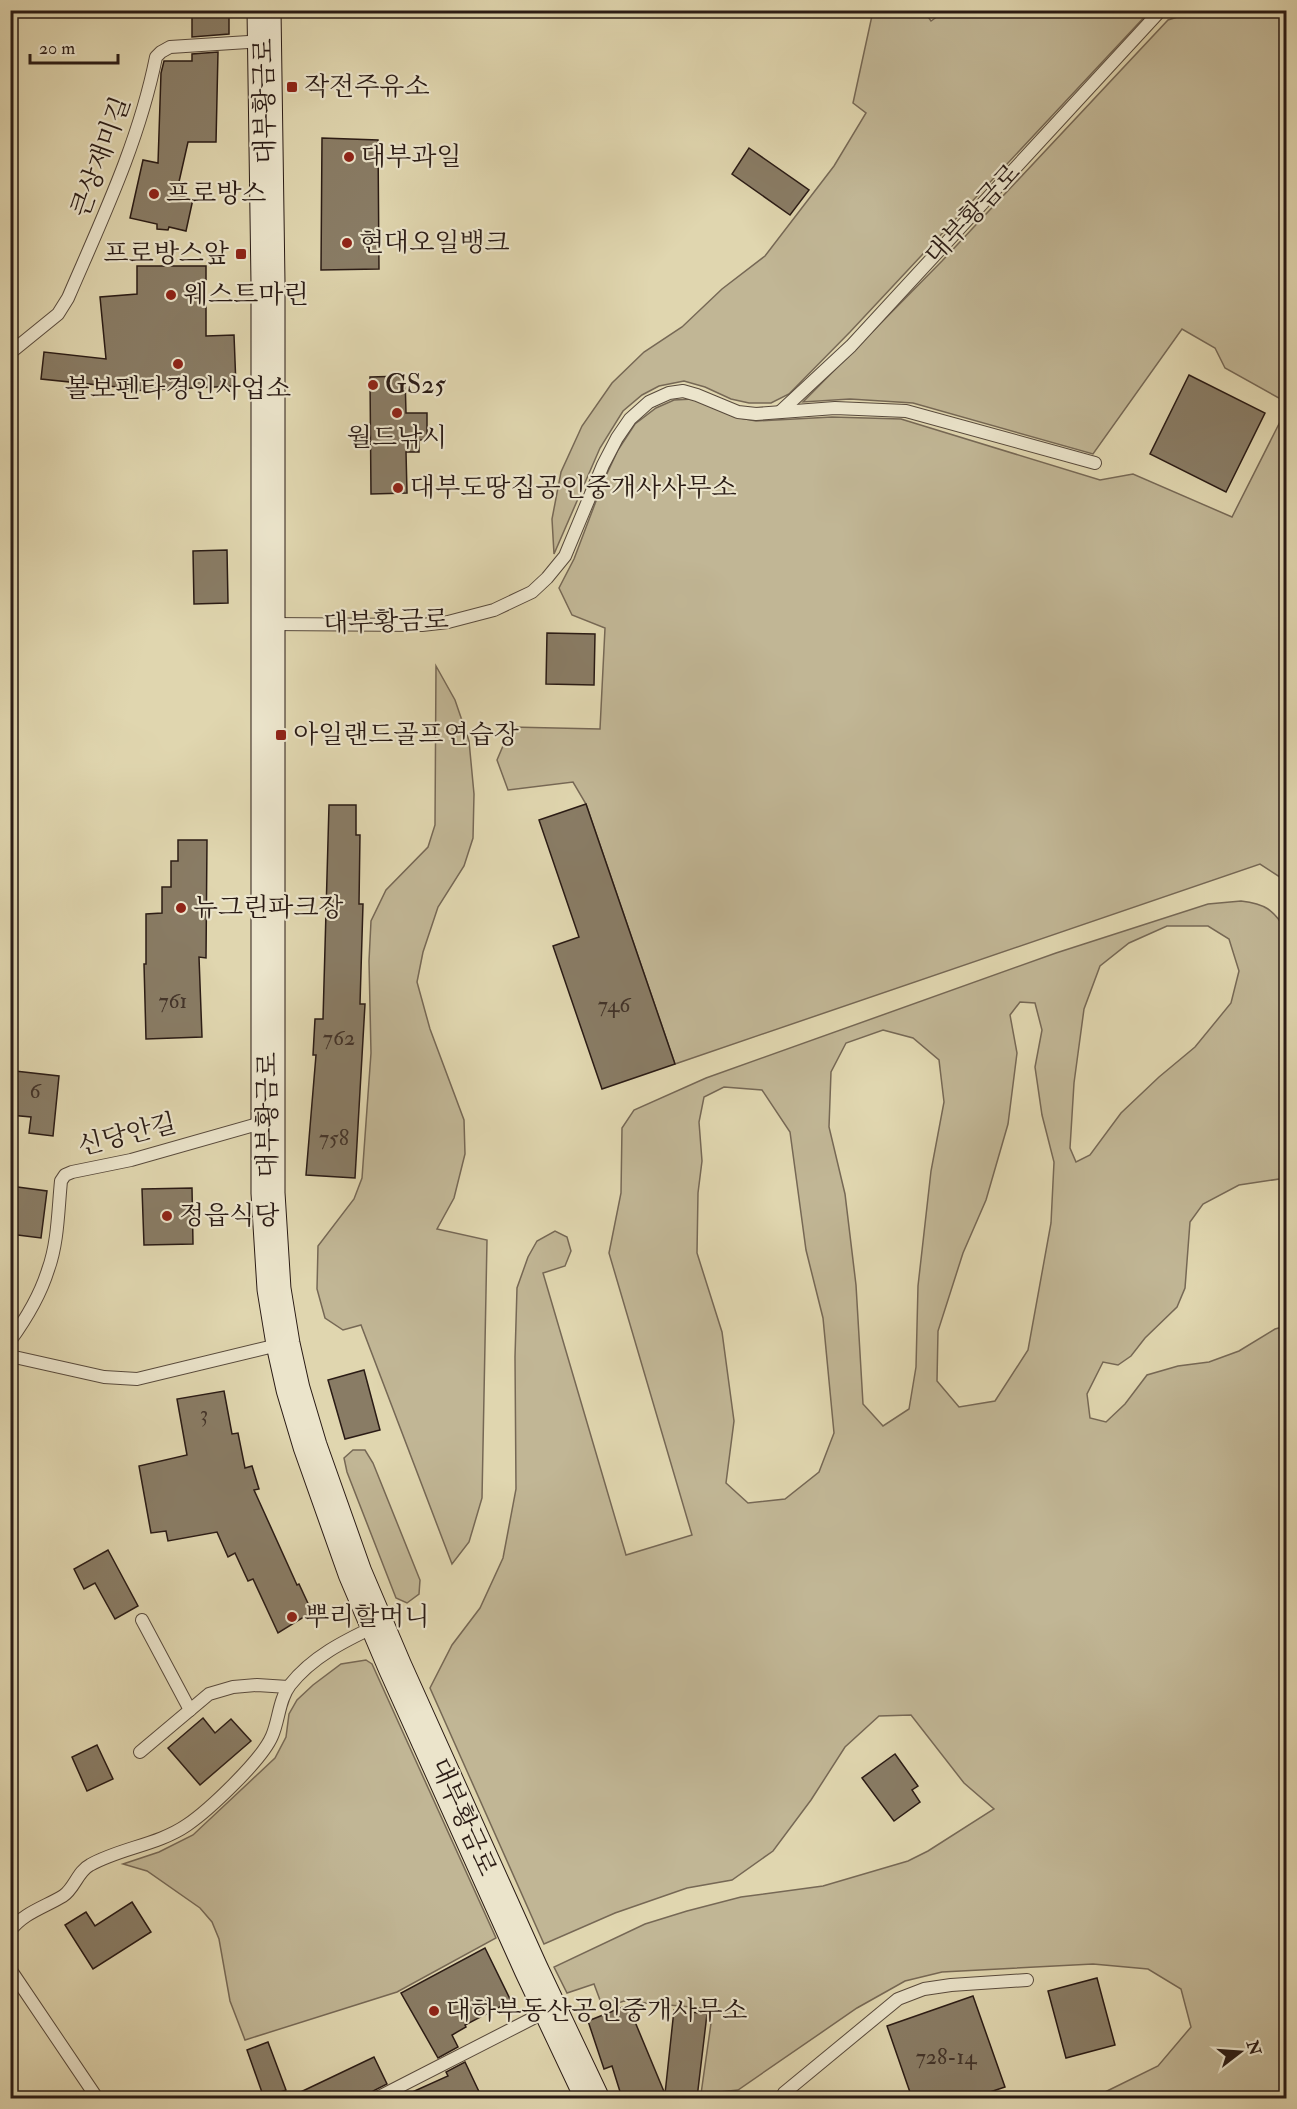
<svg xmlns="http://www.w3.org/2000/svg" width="1297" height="2109" font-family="'IM FELL Double Pica','Noto Serif KR',serif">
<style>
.green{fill:#c1b695;stroke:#766855;stroke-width:1.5;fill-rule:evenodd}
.building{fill:#897c65;stroke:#2a1b15;stroke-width:1.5}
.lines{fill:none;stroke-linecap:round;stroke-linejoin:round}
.lane-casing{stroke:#584a3c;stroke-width:14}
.secondary-casing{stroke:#2a1b15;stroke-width:35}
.lane{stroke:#ebe4cb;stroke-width:12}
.secondary{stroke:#ebe4cb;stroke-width:33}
.poi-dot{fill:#8f2418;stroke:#ebe4cb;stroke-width:2}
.labels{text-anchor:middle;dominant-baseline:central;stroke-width:4.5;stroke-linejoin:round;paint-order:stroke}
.number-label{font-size:22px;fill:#423329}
.poi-label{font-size:26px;fill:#2a1b15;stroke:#ebe4cb;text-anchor:start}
.street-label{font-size:26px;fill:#2a1b15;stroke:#ebe4cb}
</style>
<rect width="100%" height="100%" fill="#e0d6af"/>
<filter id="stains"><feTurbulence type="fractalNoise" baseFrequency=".00333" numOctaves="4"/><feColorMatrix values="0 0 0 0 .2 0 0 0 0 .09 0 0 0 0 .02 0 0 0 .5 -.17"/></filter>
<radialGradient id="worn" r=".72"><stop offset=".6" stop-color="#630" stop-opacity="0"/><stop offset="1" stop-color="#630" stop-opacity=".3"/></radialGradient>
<g class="green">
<polygon points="1269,10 1286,12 1286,402 1225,368 1215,348 1182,329 1093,454 913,403 850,399 803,402 942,261 1168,20 1197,11"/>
<polygon points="873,11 924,11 931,21 945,11 1150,11 850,332 789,394 771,403 749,403 731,399 705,387 684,381 659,386 642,395 623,411 600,448 554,554 552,519 561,472 582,426 612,383 644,352 682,327 722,289 765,256 834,166 866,113 853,103"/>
<polygon points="693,399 735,417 756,421 832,417 901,419 1100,480 1133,474 1232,517 1286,410 1286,881 1260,864 675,1064 586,804 573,782 508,790 497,760 511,727 600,729 605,628 572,615 559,588 574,559 604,480 618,450 635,424 656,408 674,400"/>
<polygon points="436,666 455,700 469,741 474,794 473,838 464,866 438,907 423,952 417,982 430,1029 464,1120 465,1154 454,1198 437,1229 487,1240 482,1498 469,1542 452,1564 361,1325 343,1330 325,1318 317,1289 318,1246 354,1199 362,1178 371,1053 369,961 371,921 386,890 428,847 435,825"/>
<path d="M1241 901C1265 904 1273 909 1286 930V1178L1239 1185 1203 1204 1190 1222 1185 1288 1177 1307 1145 1338 1131 1356 1118 1365 1103 1362 1087 1394 1090 1418 1106 1422 1125 1404 1147 1375 1178 1366 1209 1362 1239 1351 1275 1329 1286 1326V2098H1096L1101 2094 1158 2066 1191 2027 1181 1989 1148 1969 1093 1964 942 1972 905 1981 857 2008 738 2090 701 2094 713 2009 624 2001 603 2008 594 1984 567 1993 554 1967 645 1924 687 1911 741 1897 823 1886 908 1861 928 1851 994 1809 964 1783 911 1715 879 1716 845 1747 811 1800 773 1851 732 1880 687 1888 615 1913 544 1944 430 1688 452 1645 480 1608 503 1558 516 1489 515 1357 517 1288 528 1257 537 1241 555 1231 567 1237 571 1251 565 1266 543 1273 626 1555 692 1535 609 1253 621 1193 622 1128 634 1110 706 1078 1056 953 1208 904ZM1167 926H1208L1229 939 1239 971 1231 1003 1195 1047 1159 1077 1121 1113 1090 1155 1076 1162 1070 1148 1074 1083 1084 1009 1100 966 1129 943ZM1020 1002 1035 1003 1042 1030 1035 1067 1042 1115 1054 1162 1051 1223 1028 1350 995 1401 959 1407 937 1381 938 1331 963 1253 986 1200 1008 1124 1017 1053 1010 1015ZM883 1030 913 1038 939 1060 944 1102 931 1171 918 1286 916 1367 909 1409 883 1426 863 1404 856 1285 845 1194 829 1127 831 1072 846 1043ZM724 1087 762 1090 790 1132 806 1250 823 1318 834 1433 819 1472 785 1499 748 1503 726 1483 734 1421 722 1332 697 1253 698 1193 702 1161 699 1122 704 1097Z"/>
<polygon points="353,1450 365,1450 373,1463 420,1580 419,1594 407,1603 396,1598 347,1472 344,1458"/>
<polygon points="366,1660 372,1664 496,1938 397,1992 245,2040 230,2001 219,1939 212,1922 200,1908 147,1871 123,1864 159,1852 193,1835 275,1758 286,1737 289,1714 297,1700 313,1685 341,1664"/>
</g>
<g class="building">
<polygon points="192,10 229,10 229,34 192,37"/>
<polygon points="218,52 216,142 188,142 176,195 193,199 186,231 169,227 168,230 157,229 157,224 130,218 143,160 158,163 161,73 164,61 192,61 192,54"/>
<polygon points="322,138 378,140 379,269 321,270"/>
<polygon points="749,148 809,190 790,215 732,174"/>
<polygon points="137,266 206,266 206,336 234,335 236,386 128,391 127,388 41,379 44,352 106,359 100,297 137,294"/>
<polygon points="1189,375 1265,413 1226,492 1150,454"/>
<polygon points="405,376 406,413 427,413 427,440 419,440 419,452 406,452 407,493 371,494 370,377"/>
<polygon points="227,550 228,603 194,604 193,551"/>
<polygon points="547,633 595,634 594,685 546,684"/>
<polygon points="586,804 675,1064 602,1089 553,946 579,937 539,820"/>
<polygon points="329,805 356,805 356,835 360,835 359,904 363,904 360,1004 365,1004 355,1178 306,1175 316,1055 313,1055 315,1019 323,1019"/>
<polygon points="178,840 207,840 206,958 199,957 202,1037 146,1039 144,964 146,964 146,914 162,913 162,887 171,887 171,861 178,861"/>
<polygon points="15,1071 59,1076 53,1136 29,1133 31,1117 10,1115"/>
<polygon points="10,1186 47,1191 41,1238 10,1234"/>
<polygon points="192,1188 193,1244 144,1245 142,1189"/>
<polygon points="364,1370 380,1430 345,1439 328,1380"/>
<polygon points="224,1391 232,1434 238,1433 245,1468 252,1466 259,1489 254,1490 297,1585 299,1584 312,1612 278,1633 253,1579 248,1581 235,1553 228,1557 217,1532 168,1541 166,1531 151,1533 139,1466 187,1455 177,1399"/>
<polygon points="108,1550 138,1606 115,1619 95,1583 84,1589 74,1569"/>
<polygon points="203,1718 215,1733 231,1719 251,1741 200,1785 168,1748"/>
<polygon points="97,1745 113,1779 87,1791 72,1757"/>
<polygon points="895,1754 918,1786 912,1790 920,1802 894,1821 862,1778"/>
<polygon points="132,1902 151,1932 93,1969 65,1925 86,1912 95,1926"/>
<polygon points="485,1948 511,2001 465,2025 466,2027 452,2035 458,2047 438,2058 401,1993"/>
<polygon points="1097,1978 1115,2045 1066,2058 1048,1991"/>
<polygon points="973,1996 1005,2087 972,2098 912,2098 887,2026"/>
<polygon points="628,2005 665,2094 674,2010 707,2014 697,2098 622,2098 612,2066 604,2069 588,2021"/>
<polygon points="268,2042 286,2090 264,2098 247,2050"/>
<polygon points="374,2057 387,2084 373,2091 369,2098 288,2098"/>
<polygon points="465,2062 482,2098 399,2098 448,2076 446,2072"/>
</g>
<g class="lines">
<defs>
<g id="lane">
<path d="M10 353 58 314 68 298C102 219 139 142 156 57L161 52 170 47 264 41"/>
<polyline points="780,412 851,346 1161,10"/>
<polyline points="268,624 422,625 448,622 494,610 532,592 547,578 565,556 603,465 617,438 630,419 649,402 669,393 683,391 697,395 738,412 756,414 835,408 906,411 1095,463"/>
<path d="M10 1341C26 1319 40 1296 48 1270 58 1243 58 1211 61 1181L65 1175 72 1172 131 1160 265 1122"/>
<polyline points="10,1356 104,1377 137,1379 282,1344"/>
<polyline points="142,1620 190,1710"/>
<polyline points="140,1752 209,1694 233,1687 257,1685 288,1687"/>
<path d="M10 1931C23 1913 45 1907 63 1896 74 1889 78 1871 90 1865 120 1848 158 1845 187 1825 209 1810 262 1760 272 1736 279 1720 279 1699 290 1685 312 1657 344 1641 376 1626"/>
<polyline points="10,1969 97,2098"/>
<polyline points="377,2098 549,2010"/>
<polyline points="781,2098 784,2093 898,1999 924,1989 951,1985 1027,1980"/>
</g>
<polyline id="secondary" points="264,10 268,283 268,1193 274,1289 283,1344 293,1389 310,1446 355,1573 395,1667 531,1969 592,2098"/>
</defs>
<use href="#lane" class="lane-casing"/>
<use href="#secondary" class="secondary-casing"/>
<use href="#lane" class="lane"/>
<use href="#secondary" class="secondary"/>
</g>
<g class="poi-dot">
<rect x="286" y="81" width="12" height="12" rx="3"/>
<circle cx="349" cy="157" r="6"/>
<circle cx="154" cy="194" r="6"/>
<circle cx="347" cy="243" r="6"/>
<rect x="235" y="248" width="12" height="12" rx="3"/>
<circle cx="171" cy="295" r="6"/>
<circle cx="178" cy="364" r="6"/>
<circle cx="373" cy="385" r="6"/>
<circle cx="397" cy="413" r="6"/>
<circle cx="398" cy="488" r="6"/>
<rect x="275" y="729" width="12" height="12" rx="3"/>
<circle cx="181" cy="908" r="6"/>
<circle cx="167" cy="1216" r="6"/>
<circle cx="292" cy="1617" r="6"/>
<circle cx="434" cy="2011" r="6"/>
</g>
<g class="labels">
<g class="number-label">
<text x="173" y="1001">761</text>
<text x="614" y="1005">746</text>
<text x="339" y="1038">762</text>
<text x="35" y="1091">6</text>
<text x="334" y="1138">758</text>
<text x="204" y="1414">3</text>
<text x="946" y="2057">728-14</text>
</g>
<g class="poi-label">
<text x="304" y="87">작전주유소</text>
<text x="361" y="157">대부과일</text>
<text x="166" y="194">프로방스</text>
<text x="359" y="243">현대오일뱅크</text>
<text x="229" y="254" text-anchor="end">프로방스앞</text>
<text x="183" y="295">웨스트마린</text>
<text x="385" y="385">GS25</text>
<text x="178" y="389" text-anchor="middle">볼보펜타경인사업소</text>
<text x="397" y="438" text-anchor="middle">월드낚시</text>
<text x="410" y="488">대부도땅집공인중개사사무소</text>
<text x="293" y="735">아일랜드골프연습장</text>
<text x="193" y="908">뉴그린파크장</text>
<text x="179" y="1216">정읍식당</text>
<text x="304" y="1617">뿌리할머니</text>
<text x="446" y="2011">대하부동산공인중개사무소</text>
</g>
<g class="street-label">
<text transform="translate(265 101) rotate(-91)">대부황금로</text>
<text transform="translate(101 157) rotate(-70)">큰상재미길</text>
<text transform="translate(973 214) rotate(-47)">대부황금로</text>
<text transform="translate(386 622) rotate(-2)">대부황금로</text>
<text transform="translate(268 1115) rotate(-90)">대부황금로</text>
<text transform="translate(127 1135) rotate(-14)">신당안길</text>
<text transform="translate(463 1817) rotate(66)">대부황금로</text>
</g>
</g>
<rect width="1297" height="2109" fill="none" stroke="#e0d6af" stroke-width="36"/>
<rect x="12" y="12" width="1273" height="2085" fill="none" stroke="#2a1b15" stroke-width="3"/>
<rect x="18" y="18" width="1261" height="2073" fill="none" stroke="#2a1b15" stroke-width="1.5"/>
<g transform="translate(1240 2052) rotate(73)" stroke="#ebe4cb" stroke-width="4.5" paint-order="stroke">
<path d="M0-4.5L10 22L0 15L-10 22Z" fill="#2a1b15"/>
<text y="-9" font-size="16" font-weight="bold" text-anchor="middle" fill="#2a1b15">N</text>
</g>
<path d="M30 54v9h88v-9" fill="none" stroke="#2a1b15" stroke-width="3"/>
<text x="39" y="54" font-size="18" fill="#2a1b15" stroke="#ebe4cb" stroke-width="4.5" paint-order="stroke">20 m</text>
<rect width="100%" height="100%" filter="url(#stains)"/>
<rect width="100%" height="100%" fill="url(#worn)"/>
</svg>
